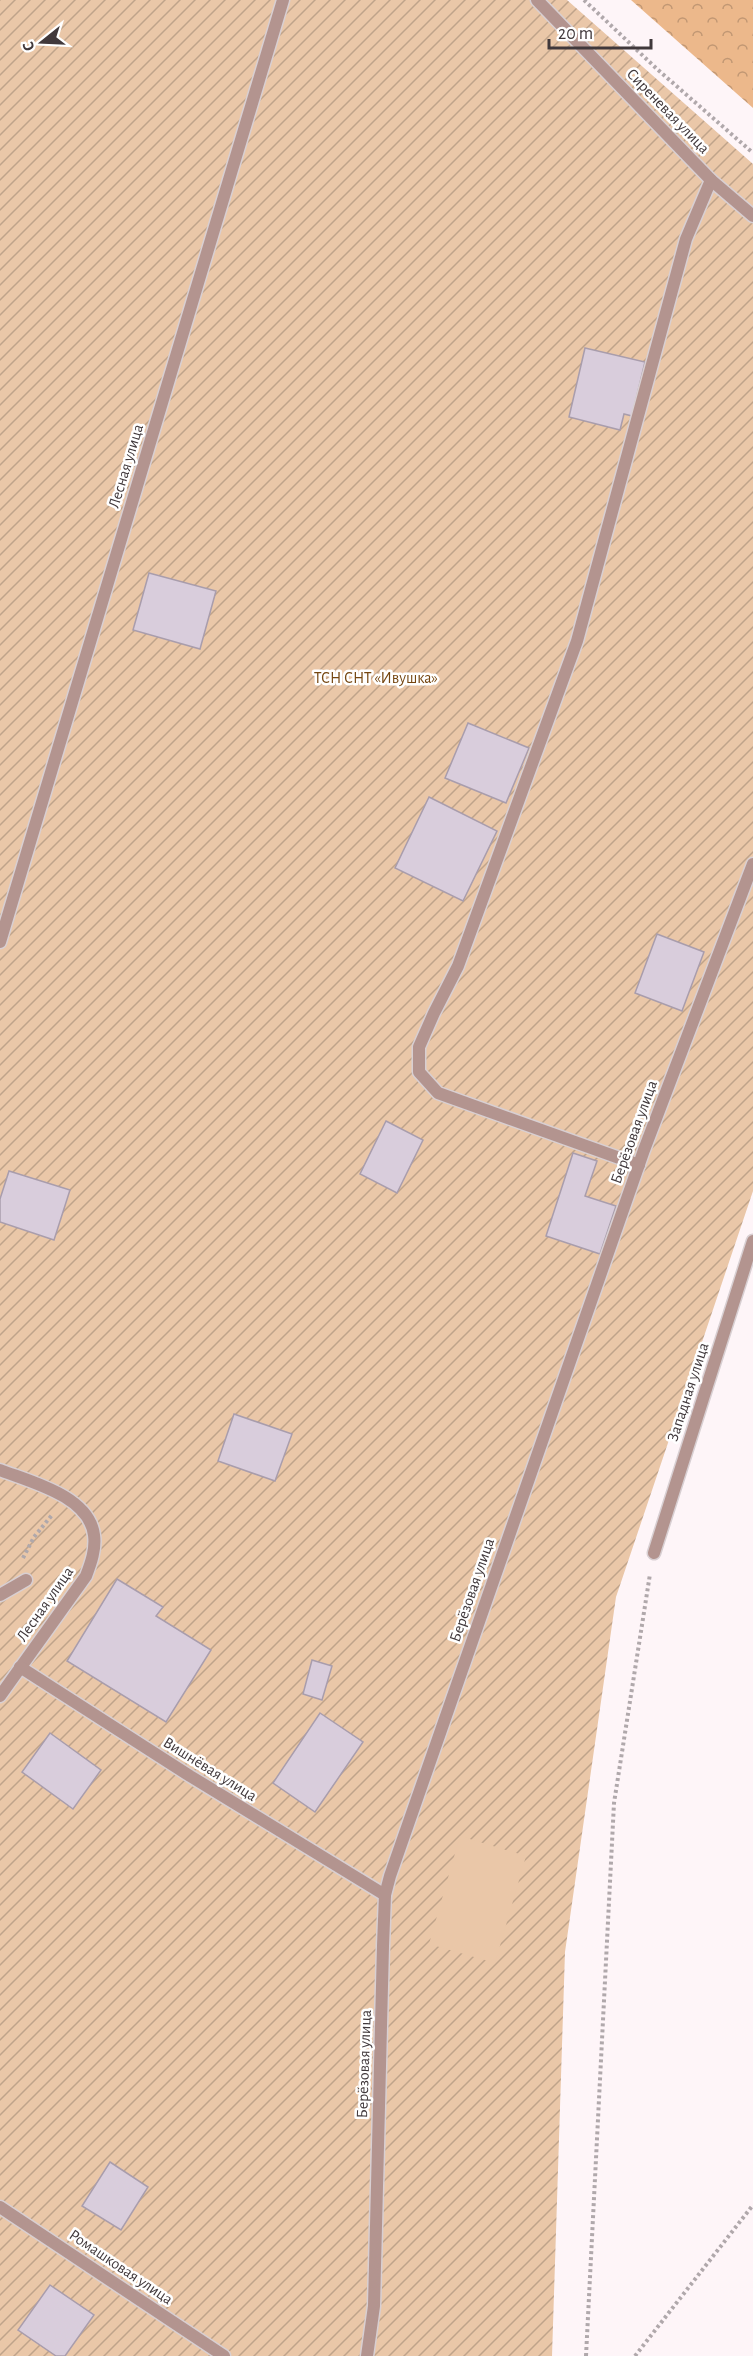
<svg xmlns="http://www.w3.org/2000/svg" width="753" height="2356" font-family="'Alegreya Sans',sans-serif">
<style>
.forest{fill:url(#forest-crowns)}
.garden{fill:url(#garden-furrows)}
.pitch{fill:#eac7a8}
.building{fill:#d9cddc;stroke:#a99dac;stroke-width:1.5}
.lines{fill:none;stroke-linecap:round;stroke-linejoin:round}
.lane-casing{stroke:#d8cfd2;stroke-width:15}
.street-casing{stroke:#d8cfd2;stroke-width:15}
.path{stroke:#b0a8ab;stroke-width:4;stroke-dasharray:3 3;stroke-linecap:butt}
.lane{stroke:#b3948f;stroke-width:12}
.street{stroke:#b3948f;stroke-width:12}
.labels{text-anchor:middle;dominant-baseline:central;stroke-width:5;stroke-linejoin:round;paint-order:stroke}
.street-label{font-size:16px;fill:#40383b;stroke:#fff}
.park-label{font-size:16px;fill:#754610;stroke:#fff}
</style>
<defs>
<pattern id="forest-crowns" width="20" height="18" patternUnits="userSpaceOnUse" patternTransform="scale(1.5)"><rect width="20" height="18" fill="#ecb88b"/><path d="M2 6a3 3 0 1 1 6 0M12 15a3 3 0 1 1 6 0" fill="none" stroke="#c19773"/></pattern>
<pattern id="garden-furrows" width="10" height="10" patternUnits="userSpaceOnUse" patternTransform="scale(1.5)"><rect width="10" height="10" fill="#eac7a8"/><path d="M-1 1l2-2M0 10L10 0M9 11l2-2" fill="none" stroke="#bfa38a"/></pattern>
</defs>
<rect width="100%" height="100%" fill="#fef5f8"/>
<polygon class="forest" points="631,0 753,0 753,108"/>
<polygon class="garden" points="0,0 567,0 753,164 753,1191 616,1597 565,1952 552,2356 0,2356"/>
<polygon class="pitch" points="460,1836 526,1856 495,1963 429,1944"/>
<g class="building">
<polygon points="585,348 645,362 632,416 624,414 620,430 569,417"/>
<polygon points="149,573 216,591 200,649 133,630"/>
<polygon points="468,723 529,748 506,803 445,778"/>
<polygon points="429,797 497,831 463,901 395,868"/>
<polygon points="657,934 704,952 682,1011 635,993"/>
<polygon points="386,1121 423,1140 397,1193 360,1174"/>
<polygon points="573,1153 597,1161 585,1196 616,1206 600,1254 546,1236"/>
<polygon points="9,1171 70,1190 54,1240 0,1222 0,1199"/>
<polygon points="234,1414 292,1434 275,1481 218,1461"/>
<polygon points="117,1579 163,1607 156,1616 211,1650 166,1722 67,1661"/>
<polygon points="312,1660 332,1666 322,1700 303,1694"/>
<polygon points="320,1713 363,1742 315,1812 273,1783"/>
<polygon points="50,1733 101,1770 73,1809 22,1772"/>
<polygon points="110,2162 148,2187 121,2230 82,2206"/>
<polygon points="50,2285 94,2315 65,2356 56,2356 18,2330"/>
</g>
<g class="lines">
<defs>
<g id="lane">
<polyline points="0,942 283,0"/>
<polyline points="639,1165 438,1093 419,1072 419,1047 434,1013 458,966 577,641 686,239 711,180"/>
<path d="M0 1470C31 1482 89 1496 94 1535 96 1549 91 1563 86 1576L0 1696"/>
<polyline points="0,1595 26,1580"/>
<polyline points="20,1667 190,1776 385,1895"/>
<polyline points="0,2207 224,2356"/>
</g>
<g id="street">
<polyline points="537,0 711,180 753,216"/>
<polyline points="654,1553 753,1241"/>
<polyline points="367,2356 374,2306 383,1946 385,1895 390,1876 644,1150 753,864"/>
</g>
</defs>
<use href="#lane" class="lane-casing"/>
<use href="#street" class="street-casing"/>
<g class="path">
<polyline points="584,0 657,69 753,153"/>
<polyline points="23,1558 34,1537 52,1515"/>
<polyline points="586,2356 614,1803 650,1574"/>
<polyline points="635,2356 753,2205"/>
</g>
<use href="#lane" class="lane"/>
<use href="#street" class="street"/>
</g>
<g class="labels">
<g class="street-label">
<text transform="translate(668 111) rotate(46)">Сиреневая улица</text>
<text transform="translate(126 466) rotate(-73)">Лесная улица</text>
<text transform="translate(634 1132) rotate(-70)">Берёзовая улица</text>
<text transform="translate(688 1392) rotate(-72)">Западная улица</text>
<text transform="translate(472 1590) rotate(-71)">Берёзовая улица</text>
<text transform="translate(45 1604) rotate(-55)">Лесная улица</text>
<text transform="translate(210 1769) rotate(32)">Вишнёвая улица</text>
<text transform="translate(364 2064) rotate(-88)">Берёзовая улица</text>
<text transform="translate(121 2267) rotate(34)">Ромашковая улица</text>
</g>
<g class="park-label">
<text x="376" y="678">ТСН СНТ «Ивушка»</text>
</g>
</g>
<g transform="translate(42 42) rotate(252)" stroke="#ffffff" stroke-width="4.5" paint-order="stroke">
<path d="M0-4.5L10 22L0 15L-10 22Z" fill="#40383b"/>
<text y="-9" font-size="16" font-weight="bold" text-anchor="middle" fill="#40383b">С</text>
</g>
<path d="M549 39v9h102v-9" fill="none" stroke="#40383b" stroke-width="3"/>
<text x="558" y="39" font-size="18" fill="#40383b" stroke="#ffffff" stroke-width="4.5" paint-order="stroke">20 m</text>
</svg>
